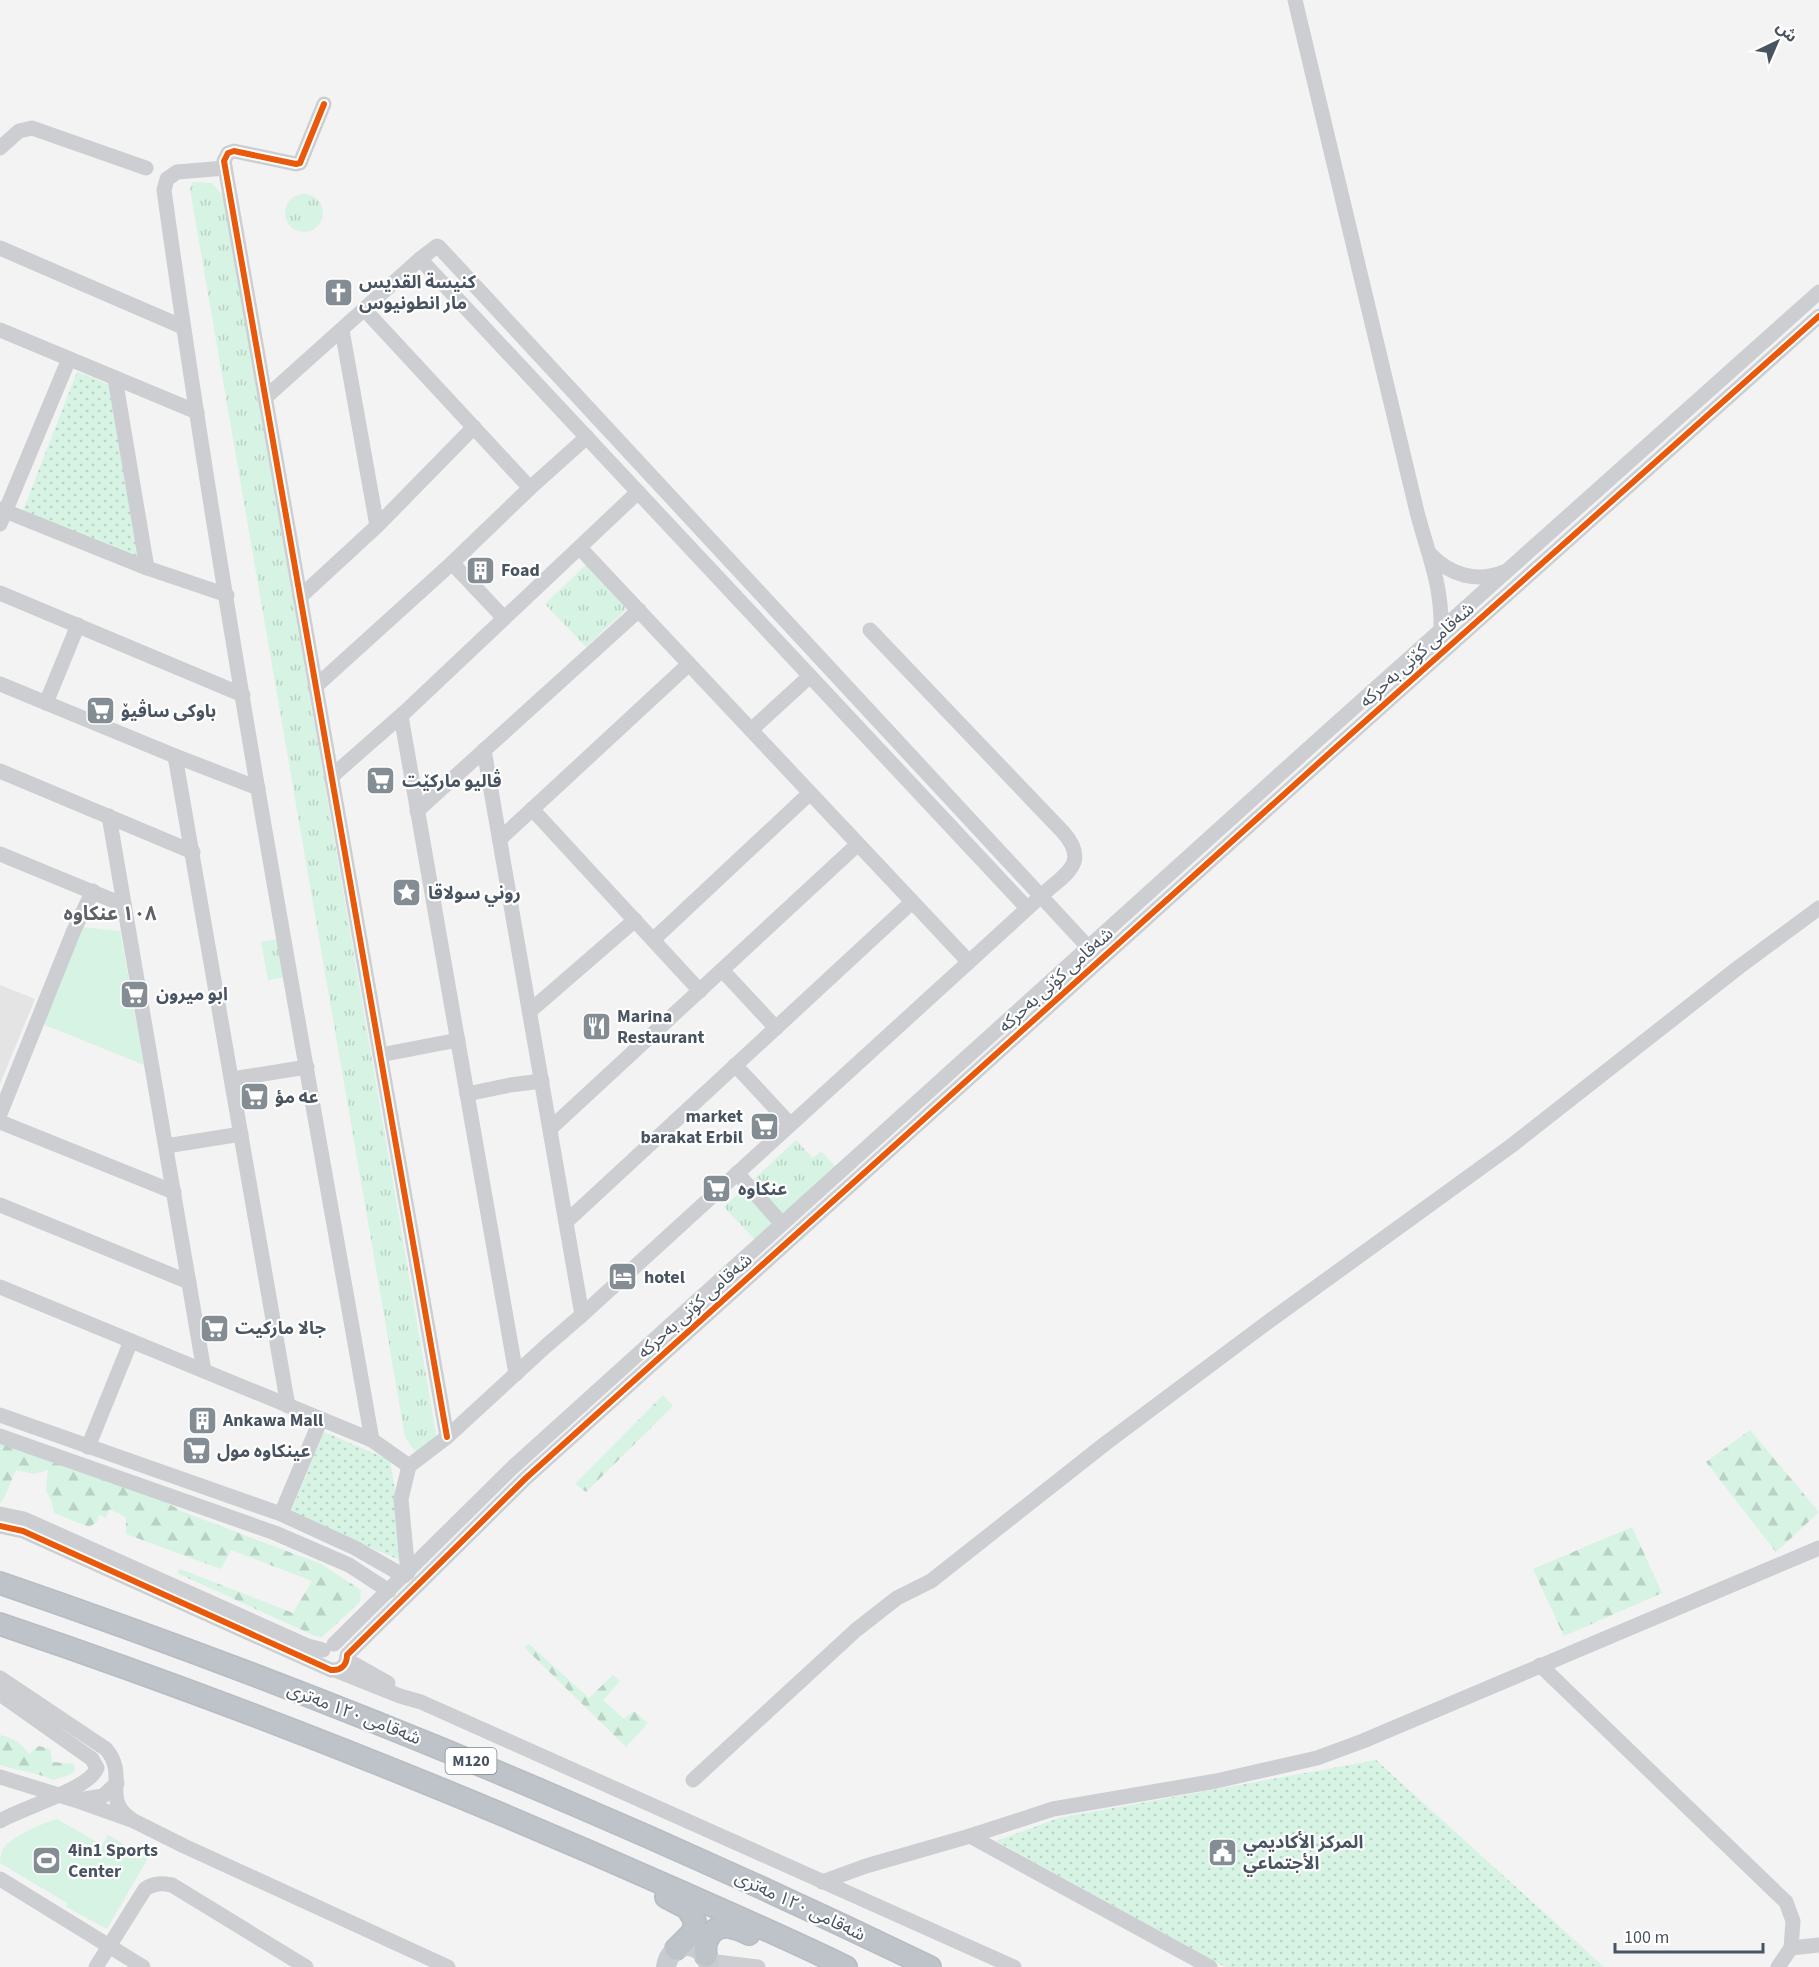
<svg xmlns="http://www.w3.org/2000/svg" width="1819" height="1967" font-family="'Source Sans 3','Noto Sans Arabic',sans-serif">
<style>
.education{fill:#e4e4e5}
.grass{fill:url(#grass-tufts)}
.forest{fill:url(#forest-firs)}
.park{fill:url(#park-dots)}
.garden{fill:#d6f3e3}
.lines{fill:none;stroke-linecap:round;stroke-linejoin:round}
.highway-casing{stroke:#b7bcc3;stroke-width:24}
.minor{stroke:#ccced2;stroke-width:15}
.major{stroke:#c8ccd0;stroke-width:20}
.highway{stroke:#bdc3c8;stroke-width:21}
.cycleway-casing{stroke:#fff;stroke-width:10}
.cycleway{stroke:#e8590c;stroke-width:6}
.labels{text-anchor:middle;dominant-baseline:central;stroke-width:4.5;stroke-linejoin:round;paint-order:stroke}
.shield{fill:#fff;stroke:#7f8790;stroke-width:1.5}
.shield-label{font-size:16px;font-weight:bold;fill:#485461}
.poi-label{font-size:18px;font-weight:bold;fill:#485461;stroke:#fff;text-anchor:start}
.street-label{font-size:18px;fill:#485461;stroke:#fff}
.neighbourhood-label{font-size:20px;font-weight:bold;fill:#5e6168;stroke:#fff}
</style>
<defs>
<pattern id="grass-tufts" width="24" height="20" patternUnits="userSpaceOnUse" patternTransform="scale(1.5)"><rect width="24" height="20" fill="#d6f3e3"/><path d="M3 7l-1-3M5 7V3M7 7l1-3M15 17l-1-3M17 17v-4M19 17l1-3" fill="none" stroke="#b9d2c5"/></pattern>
<pattern id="forest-firs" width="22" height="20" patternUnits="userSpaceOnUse" patternTransform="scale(1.5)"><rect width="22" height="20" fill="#d6f3e3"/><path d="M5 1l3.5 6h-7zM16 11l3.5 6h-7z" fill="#b9d2c5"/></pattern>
<pattern id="park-dots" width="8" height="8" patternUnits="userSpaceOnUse" patternTransform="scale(1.5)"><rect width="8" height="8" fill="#d6f3e3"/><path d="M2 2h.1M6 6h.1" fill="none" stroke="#b9d2c5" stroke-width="1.8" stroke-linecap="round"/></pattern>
</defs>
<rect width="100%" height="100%" fill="#f3f3f3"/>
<polygon class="education" points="0,985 35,999 0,1084"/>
<g class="grass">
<polygon points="193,182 212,183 224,197 437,1439 421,1451 414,1450 405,1437 190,189"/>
<circle cx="304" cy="213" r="19"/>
<polygon points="588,563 630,606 586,647 545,604"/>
<polygon points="286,937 293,976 268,980 261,942"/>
<polygon points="796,1140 813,1158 821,1151 836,1167 756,1241 724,1207"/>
</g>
<g class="forest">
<polygon points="663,1395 673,1406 586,1492 575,1484"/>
<polygon points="1750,1430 1819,1512 1776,1552 1706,1462"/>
<polygon points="0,1443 158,1497 181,1511 321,1564 361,1590 360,1602 322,1637 315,1636 177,1573 180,1569 293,1613 312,1581 231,1550 221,1569 126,1534 126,1517 109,1509 106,1518 99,1515 97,1522 89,1527 54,1513 52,1502 46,1491 48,1470 34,1474 16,1470 2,1502 0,1503"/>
<polygon points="1632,1527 1662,1593 1564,1636 1533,1569"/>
<polygon points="529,1644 589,1698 613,1675 620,1681 603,1700 624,1719 634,1711 648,1723 626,1747 524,1647"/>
<path d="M0 1735C13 1738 22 1743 29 1754L39 1746 50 1749 52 1762 74 1764 75 1770 71 1774 53 1780C37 1772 18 1771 0 1765Z"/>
</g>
<g class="park">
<polygon points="77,372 113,386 141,560 22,513"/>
<polygon points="324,1432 390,1460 407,1563 290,1514"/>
<polygon points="1376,1760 1604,1967 1225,1967 996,1841 1059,1818"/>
</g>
<g class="garden">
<polygon points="81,927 120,931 144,1065 43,1024"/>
<path d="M57 1819 102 1845 108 1835 148 1858 107 1929 66 1907 67 1903 0 1863C0 1857 2 1849 6 1845 13 1837 47 1821 57 1819Z"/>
</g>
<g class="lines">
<defs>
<g id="highway">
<path d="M0 1583C318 1692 628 1821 930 1967"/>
<path d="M0 1624C231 1702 457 1792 679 1891 735 1916 791 1940 846 1967"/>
<polyline points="666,1897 687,1908 695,1921 693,1932 676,1949"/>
<path d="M706 1956C703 1941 712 1924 730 1927 737 1928 743 1931 749 1934"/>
</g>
</defs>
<use href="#highway" class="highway-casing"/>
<g class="minor">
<path d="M1295 0 1417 512C1428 555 1442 583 1441 629"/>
<polyline points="324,104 300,163 296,164 234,151 228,153 224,161 447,1437"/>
<polyline points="0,148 19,131 32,128 146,168"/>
<path d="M225 168 177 172 167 179 164 190C222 608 299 1024 372 1440"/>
<polyline points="0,248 183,327"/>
<polyline points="420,259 1027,908"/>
<polyline points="364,309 530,488"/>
<polyline points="0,330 197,412"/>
<polyline points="342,330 377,526"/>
<polyline points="115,378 147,568"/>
<polyline points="265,398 420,259 437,246 439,247 1088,947"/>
<polyline points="0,509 147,568 227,595"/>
<polyline points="0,524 69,359"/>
<polyline points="580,548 969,962"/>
<path d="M1431 555C1450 575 1477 583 1504 572"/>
<polyline points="452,563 504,618"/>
<polyline points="0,593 243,695"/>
<polyline points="300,597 377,526 474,427"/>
<polyline points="0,684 175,756 258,788"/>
<polyline points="315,687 452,563 530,488 587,437"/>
<polyline points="46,703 78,625"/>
<polyline points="401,716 516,1374"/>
<polyline points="751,730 810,676"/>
<polyline points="484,750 582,1315"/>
<polyline points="175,756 288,1406"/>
<polyline points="0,771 193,852"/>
<polyline points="331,777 405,712 638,492"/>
<polyline points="532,809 700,991"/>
<polyline points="417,811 639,610"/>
<polyline points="109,816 204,1371"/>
<polyline points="500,839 689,664"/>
<polyline points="0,854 124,905"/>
<polyline points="654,939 810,793"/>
<polyline points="722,970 776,1028"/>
<polyline points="530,1011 635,920"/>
<polyline points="380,1055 458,1040"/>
<polyline points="735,1065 790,1124"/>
<polyline points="232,1079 307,1067"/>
<polyline points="467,1094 510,1085 542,1081"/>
<polyline points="0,1114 74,930 93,891"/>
<polyline points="0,1122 174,1192"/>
<polyline points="551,1128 858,844"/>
<polyline points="166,1146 241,1134"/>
<polyline points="737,1173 782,1224"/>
<polyline points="0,1205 189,1282"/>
<polyline points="566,1222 912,902"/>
<polyline points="0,1287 372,1440 409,1466"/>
<polyline points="0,1415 281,1514 355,1548 404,1576"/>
<polyline points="0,1436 275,1533 349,1565 389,1591"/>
<polyline points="88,1447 131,1341"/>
<polyline points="0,1514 24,1519 308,1646 323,1650"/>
<polyline points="281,1514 321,1419"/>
<path d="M0 1526 23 1531 331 1670C341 1671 347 1665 347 1655L526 1478 1332 751 1819 316"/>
<path d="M408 1573 401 1499 409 1466 447 1437 546 1346 582 1315 1040 897C1064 874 1091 864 1063 832L870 630"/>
<polyline points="334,1644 512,1468 1320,738 1819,292"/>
<polyline points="347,1660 388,1683"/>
<polyline points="1540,1665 1786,1902 1793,1921 1791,1948 1819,1945"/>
<polyline points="335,1670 400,1696 421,1702 1014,1967"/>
<path d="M0 1678 106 1749C129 1776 101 1798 131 1819"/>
<path d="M0 1694 92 1759 97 1768C90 1789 21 1808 0 1821"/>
<polyline points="0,1777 75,1800 134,1821 184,1846 448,1967"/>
<polyline points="693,1780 856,1630 897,1598 931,1581 1106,1443 1268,1322 1511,1146 1739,967 1819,908"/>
<polyline points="78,1800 103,1796 117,1783"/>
<polyline points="970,1836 1210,1967"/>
<polyline points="0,1879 143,1967"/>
<polyline points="822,1882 866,1866 970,1836 1053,1809 1216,1781 1317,1758 1363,1741 1819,1548"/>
<polyline points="708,1961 758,1967"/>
<path d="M96 1967 145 1889C154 1883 161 1883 172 1885L306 1967"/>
<polyline points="1778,1967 1791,1948"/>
</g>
<path class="major" d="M666 1967C670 1939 705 1939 709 1967"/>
<use href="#highway" class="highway"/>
<defs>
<g id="cycleway">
<polyline points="324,104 300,163 296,164 234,151 228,153 224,161 447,1437"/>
<path d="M0 1526 23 1531 331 1670C341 1671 347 1665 347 1655L526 1478 1332 751 1819 316"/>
</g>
</defs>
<use href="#cycleway" class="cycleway-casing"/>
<use href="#cycleway" class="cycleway"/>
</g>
<defs>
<symbol id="church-square" viewBox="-11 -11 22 22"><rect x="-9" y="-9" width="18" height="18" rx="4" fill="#848c94" stroke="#fff"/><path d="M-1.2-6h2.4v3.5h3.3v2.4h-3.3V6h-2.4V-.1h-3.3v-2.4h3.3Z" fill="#fff"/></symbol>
<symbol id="building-square" viewBox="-11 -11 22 22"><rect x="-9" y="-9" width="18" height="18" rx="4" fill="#848c94" stroke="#fff"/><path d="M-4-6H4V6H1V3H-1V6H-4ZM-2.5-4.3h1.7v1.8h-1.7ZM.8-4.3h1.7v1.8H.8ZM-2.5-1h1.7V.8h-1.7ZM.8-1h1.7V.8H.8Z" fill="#fff"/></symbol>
<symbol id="supermarket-square" viewBox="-11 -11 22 22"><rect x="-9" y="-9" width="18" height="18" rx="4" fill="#848c94" stroke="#fff"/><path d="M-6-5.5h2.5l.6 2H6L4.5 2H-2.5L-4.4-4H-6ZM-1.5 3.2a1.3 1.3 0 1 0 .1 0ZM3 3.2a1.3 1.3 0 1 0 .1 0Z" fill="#fff"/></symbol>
<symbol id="sight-square" viewBox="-11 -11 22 22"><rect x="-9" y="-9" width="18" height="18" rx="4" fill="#848c94" stroke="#fff"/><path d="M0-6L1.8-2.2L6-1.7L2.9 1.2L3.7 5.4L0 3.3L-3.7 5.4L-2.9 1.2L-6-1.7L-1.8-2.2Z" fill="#fff"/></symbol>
<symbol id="restaurant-square" viewBox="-11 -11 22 22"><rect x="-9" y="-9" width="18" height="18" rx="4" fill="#848c94" stroke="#fff"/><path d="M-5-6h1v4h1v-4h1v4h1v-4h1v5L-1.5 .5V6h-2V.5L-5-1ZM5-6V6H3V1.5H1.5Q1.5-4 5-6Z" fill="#fff"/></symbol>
<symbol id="hotel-square" viewBox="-11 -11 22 22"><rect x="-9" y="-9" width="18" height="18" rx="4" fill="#848c94" stroke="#fff"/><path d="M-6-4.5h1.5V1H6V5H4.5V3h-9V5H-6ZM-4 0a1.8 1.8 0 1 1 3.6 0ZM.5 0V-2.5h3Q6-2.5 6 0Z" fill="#fff"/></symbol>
<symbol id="civic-square" viewBox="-11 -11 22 22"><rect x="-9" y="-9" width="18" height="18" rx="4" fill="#848c94" stroke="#fff"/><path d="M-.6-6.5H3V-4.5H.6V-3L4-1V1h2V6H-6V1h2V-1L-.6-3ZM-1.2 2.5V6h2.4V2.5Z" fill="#fff"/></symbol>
<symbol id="stadium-square" viewBox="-11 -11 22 22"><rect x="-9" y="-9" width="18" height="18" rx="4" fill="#848c94" stroke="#fff"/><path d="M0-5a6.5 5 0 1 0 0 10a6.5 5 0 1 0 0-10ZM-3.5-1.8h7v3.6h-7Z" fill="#fff"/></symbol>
</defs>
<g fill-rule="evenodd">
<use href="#church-square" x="322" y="276" width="33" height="33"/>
<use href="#building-square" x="464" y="554" width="33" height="33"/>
<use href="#supermarket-square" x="84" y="694" width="33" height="33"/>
<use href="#supermarket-square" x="364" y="764" width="33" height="33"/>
<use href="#sight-square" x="390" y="876" width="33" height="33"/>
<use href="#supermarket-square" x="118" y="978" width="33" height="33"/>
<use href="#restaurant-square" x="580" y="1010" width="33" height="33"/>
<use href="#supermarket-square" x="238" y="1080" width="33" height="33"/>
<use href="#supermarket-square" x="748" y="1110" width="33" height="33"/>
<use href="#supermarket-square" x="700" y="1172" width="33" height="33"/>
<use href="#hotel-square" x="606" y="1260" width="33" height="33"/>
<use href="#supermarket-square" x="198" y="1312" width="33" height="33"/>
<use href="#building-square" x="186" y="1404" width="33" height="33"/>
<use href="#supermarket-square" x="180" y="1434" width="33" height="33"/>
<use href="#civic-square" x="1206" y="1836" width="33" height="33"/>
<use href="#stadium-square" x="30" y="1844" width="33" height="33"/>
</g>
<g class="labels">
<rect class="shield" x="445.5" y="1748" width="51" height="26" rx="4.5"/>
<g class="shield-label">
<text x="471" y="1761">M120</text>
</g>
<g class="poi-label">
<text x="359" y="282">كنيسة القديس<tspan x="359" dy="21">مار انطونيوس</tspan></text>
<text x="501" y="570">Foad</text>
<text x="121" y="711">باوکی ساڤیۆ</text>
<text x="402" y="781">ڤالیو مارکێت</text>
<text x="428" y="893">روني سولاقا</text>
<text x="156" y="994">ابو ميرون</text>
<text x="617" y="1016">Marina<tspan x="617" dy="21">Restaurant</tspan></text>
<text x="275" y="1097">عه مؤ</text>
<text x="743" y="1116" text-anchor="end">market<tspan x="743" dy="21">barakat Erbil</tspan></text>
<text x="738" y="1189">عنكاوه</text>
<text x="644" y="1277">hotel</text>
<text x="235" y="1328">جالا ماركيت</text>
<text x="223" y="1420">Ankawa Mall</text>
<text x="217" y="1451">عينكاوه مول</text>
<text x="1243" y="1842">المركز الأكاديمي<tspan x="1243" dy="21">الأجتماعي</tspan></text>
<text x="68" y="1850">4in1 Sports<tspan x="68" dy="21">Center</tspan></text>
</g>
<g class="street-label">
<text transform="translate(1417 655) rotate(-42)">شەقامی کۆنی بەحرکە</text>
<text transform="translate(1056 980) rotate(-42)">شەقامی کۆنی بەحرکە</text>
<text transform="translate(695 1306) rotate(-42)">شەقامی کۆنی بەحرکە</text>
<text transform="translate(354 1714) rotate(21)">شەقامی ١٢٠ مەتری</text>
<text transform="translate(800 1906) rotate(25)">شەقامی ١٢٠ مەتری</text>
</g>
<g class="neighbourhood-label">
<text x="110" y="914">١٠٨ عنکاوە</text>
</g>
</g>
<g transform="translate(1777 42) rotate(44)" stroke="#ffffff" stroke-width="4.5" paint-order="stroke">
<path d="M0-4.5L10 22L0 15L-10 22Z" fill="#485461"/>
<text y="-9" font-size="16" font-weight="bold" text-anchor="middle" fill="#485461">ش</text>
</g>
<path d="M1615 1943v9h148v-9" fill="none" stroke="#485461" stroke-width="3"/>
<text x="1624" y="1943" font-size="18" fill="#485461" stroke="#ffffff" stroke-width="4.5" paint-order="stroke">100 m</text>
</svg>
